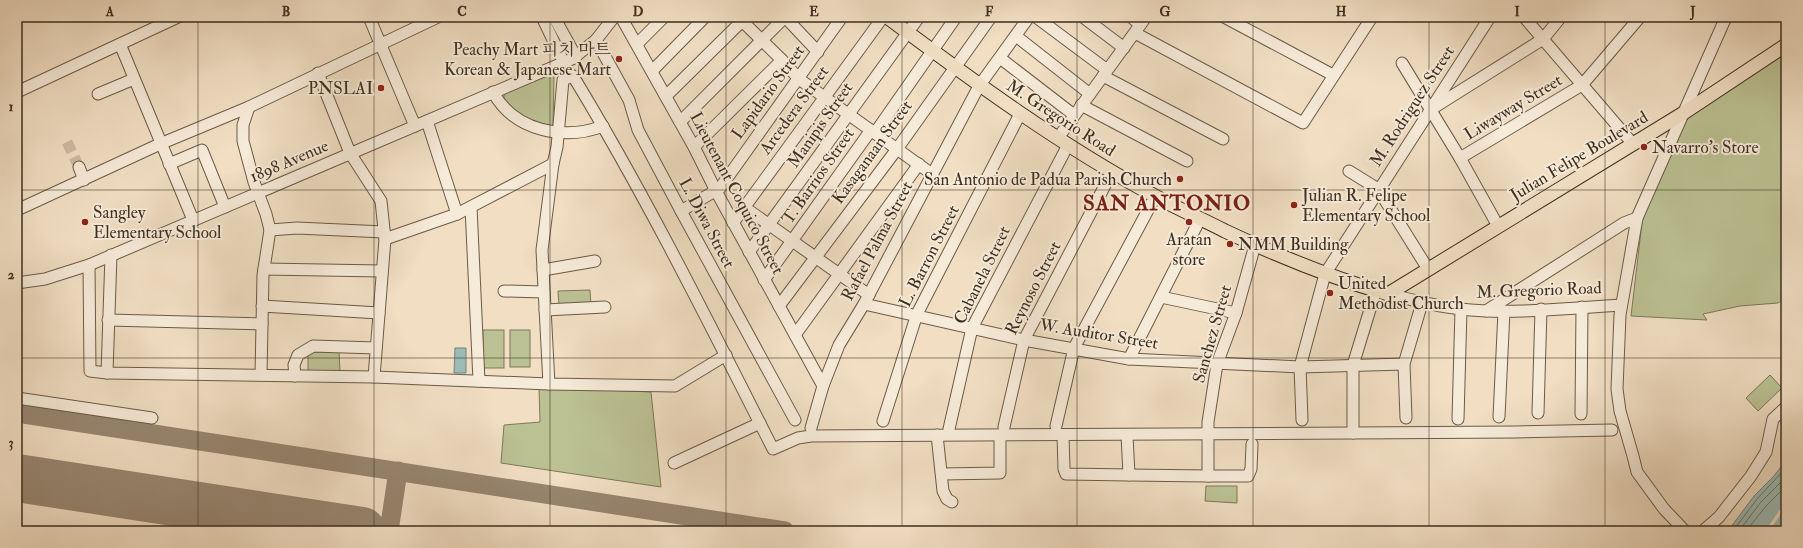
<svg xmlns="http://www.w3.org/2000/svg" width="1803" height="548" font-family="'IM FELL Double Pica','Noto Serif KR',serif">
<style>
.green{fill:#bbc193;stroke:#7c7859}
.water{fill:#9bbbb8;stroke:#75837b}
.pier{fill:#f1dec3}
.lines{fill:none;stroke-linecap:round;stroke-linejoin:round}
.shore{stroke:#6c756c;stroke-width:1}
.taxiway{stroke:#978671;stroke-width:19}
.runway{stroke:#978671;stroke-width:48}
.minor-tunnel{stroke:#cdbba2;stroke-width:11;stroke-dasharray:11 5.5;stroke-linecap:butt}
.minor-casing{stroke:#6a5b48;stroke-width:13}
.major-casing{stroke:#3d2f1f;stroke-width:15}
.minor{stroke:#f6ead8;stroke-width:11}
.major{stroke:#f1dec3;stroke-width:13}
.grid{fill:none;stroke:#3d2f1f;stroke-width:1;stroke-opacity:0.55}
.poi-dot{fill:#8f2418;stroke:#f6ead8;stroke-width:1.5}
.labels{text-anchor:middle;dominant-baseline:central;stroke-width:4;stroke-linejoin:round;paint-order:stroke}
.poi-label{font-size:17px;fill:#3d2f1f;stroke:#f6ead8;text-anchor:start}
.street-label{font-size:17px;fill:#3d2f1f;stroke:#f6ead8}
.district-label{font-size:21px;font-weight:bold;letter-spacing:1px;fill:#7a1f14;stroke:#f6ead8}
.neatline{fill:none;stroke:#3d2f1f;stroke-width:1.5}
.grid-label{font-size:13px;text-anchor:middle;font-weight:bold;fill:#3d2f1f}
</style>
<rect width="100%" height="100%" fill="#f1dec3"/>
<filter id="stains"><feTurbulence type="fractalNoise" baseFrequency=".005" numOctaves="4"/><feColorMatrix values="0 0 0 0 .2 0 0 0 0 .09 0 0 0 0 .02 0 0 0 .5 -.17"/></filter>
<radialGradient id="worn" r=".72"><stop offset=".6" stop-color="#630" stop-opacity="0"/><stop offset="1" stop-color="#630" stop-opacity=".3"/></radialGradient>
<g class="green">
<polygon points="1786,53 1786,297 1778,303 1740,306 1703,314 1707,320 1631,316 1643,214 1684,118"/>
<polygon points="551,74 554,77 553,126 550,127 518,115 504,101 504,94"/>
<polygon points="590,290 591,306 559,307 558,291"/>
<rect x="483" y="330" width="21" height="38"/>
<rect x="510" y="330" width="20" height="37"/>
<polygon points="308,352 339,352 340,371 308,371"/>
<polygon points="1770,375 1782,388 1758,411 1746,398"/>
<polygon points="539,387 651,392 661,487 501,463 504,425 540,422"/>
<polygon points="1206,486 1237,486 1237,503 1205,501"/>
</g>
<g class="water">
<polygon points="455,348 466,348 466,373 454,373"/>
<polygon points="1786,461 1786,531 1728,531 1754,496 1773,477"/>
</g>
<polygon class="pier" points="1786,501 1786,507 1779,517 1769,531 1765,531"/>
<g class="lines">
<g class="shore">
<polyline points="1733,531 1757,499 1786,468"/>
<polyline points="1739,531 1761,502 1786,477"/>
<polyline points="1746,531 1766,506 1786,486"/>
</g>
<g class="taxiway">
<polyline points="17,413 785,531"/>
<polyline points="389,531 398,471"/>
</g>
<polyline class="runway" points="17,478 362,531"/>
<polyline class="minor-tunnel" points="67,142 79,167"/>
<defs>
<g id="minor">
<polyline points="369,17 415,126"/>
<polyline points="542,17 564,63"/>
<polyline points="554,17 576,57"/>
<polyline points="621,17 694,147 716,191 823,386"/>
<polyline points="738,17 782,60 799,79 932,174"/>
<polyline points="1036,17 1107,70"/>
<polyline points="1083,17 1124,48"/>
<polyline points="1131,17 1140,25"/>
<polyline points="1224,17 1333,75"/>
<polyline points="1524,17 1633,144"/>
<polyline points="1135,33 1303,123 1372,17"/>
<polyline points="1016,36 1090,94"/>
<polyline points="596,40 629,100 638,130 681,211 795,420"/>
<polyline points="120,44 193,220"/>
<polyline points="637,44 664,17"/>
<polyline points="1000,58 1074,115"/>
<polyline points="1402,63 1460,158 1498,226"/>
<polyline points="652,71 705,17"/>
<polyline points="318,73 350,153 381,201 385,239 374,377"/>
<polyline points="1103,76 1223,139"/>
<polyline points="17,92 178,17"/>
<path d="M493 92C514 131 564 141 603 126"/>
<polyline points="98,94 134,79"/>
<polyline points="666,96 742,21"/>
<polyline points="1081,105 1187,161"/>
<polyline points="249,107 243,125 243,141 254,182 266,214 270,230 263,275 261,375"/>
<polyline points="1433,108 1543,39 1561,17"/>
<polyline points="427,121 457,214"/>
<polyline points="680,122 785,17 818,52"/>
<polyline points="875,133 956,17"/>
<polyline points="1058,138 1146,17"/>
<polyline points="694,147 782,60"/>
<polyline points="1460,158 1582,85 1640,17"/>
<polyline points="169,164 202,150 225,207"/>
<polyline points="79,167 84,180"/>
<polyline points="1349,171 1378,189 1428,269"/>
<polyline points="471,207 479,381"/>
<polyline points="744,207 869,295"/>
<polyline points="17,210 160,144 249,107 438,17"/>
<polyline points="681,211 720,188 842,17"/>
<polyline points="733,223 883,17"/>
<polyline points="270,230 297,228 384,232"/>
<polyline points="385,239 457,214 553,164"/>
<polyline points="749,252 919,17"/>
<polyline points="89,265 90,371 107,373 374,377 549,384 675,386 726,355"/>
<polyline points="264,269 382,271"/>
<polyline points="543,270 595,261"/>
<polyline points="764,280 871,130"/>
<polyline points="17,283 45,279 89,265 572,59 596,40 614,17"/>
<polyline points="504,291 544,292"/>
<path d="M1388 294C1412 300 1435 306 1460 309 1513 315 1568 308 1621 305"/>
<polyline points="1161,297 1236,313"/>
<polyline points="864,304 1024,340 1129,359 1300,367 1404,364"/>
<polyline points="262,306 379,313"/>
<polyline points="779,306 897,149 991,17"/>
<polyline points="545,310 605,307"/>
<polyline points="1486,311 1624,223 1637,218"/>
<polyline points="108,320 262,324"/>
<polyline points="795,335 919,164"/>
<polyline points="1129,359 1200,219"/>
<polyline points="107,373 111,255"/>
<polyline points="295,376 294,365 298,355 313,346 376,348"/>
<path d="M549 384 542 250 553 164 557 147 563 80 573 76C646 196 709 323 773 449L798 438 811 436 1515 432 1612 430"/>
<polyline points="17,398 152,418"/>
<polyline points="1538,413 1541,309"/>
<polyline points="1581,414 1582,307"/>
<polyline points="1499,417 1504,311"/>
<polyline points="1406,418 1404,364 1422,303"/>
<polyline points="1458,419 1461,309"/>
<polyline points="1302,420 1300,367 1325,274 1490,17"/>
<polyline points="883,421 917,314 1020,114"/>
<polyline points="1056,426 1074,348 1155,197"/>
<polyline points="1004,427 1024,340 1112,172"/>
<polyline points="811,428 823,386 839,345 864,304 979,86 1029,17"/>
<polyline points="949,429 972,328 1068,145"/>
<polyline points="1353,433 1353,365 1376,290"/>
<polyline points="937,435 943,491 947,499 952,502"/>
<polyline points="1063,435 1064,469 1066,474 1129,475 1127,435"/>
<polyline points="674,463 760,423"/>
<polyline points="942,474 1000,473 1000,435"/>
<polyline points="1129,475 1208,476 1208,422 1217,364 1236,313 1255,245"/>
<polyline points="1208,476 1248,476 1251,469 1252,444"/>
<polyline points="1685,531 1664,509 1637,472 1633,456 1620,411 1617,389 1620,315 1637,218 1726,17"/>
<polyline points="1703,531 1719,517 1751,476 1766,452 1773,419 1786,407"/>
</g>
<path id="major" d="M887 17C973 81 1060 145 1155 196 1178 209 1202 219 1225 231 1278 256 1332 278 1388 294L1682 114 1786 45"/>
</defs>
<use href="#minor" class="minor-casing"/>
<use href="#major" class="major-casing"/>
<use href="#minor" class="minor"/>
<use href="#major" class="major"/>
</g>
<path class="grid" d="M198 17V531M374 17V531M550 17V531M726 17V531M902 17V531M1077 17V531M1253 17V531M1429 17V531M1605 17V531M17 190H1786M17 358H1786"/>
<g class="poi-dot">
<circle cx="619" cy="59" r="4"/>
<circle cx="381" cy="88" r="4"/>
<circle cx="1644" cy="147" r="4"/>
<circle cx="1180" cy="179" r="4"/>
<circle cx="1294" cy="205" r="4"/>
<circle cx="85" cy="222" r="4"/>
<circle cx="1189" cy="222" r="4"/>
<circle cx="1230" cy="244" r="4"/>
<circle cx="1330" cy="293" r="4"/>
</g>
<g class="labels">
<g class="poi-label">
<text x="611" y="49" text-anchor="end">Peachy Mart 피치 마트<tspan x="611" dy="20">Korean &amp; Japanese Mart</tspan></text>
<text x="373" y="88" text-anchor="end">PNSLAI</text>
<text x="1652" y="147">Navarro's Store</text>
<text x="1172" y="179" text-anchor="end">San Antonio de Padua Parish Church</text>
<text x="1302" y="195">Julian R. Felipe<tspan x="1302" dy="20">Elementary School</tspan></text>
<text x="93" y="212">Sangley<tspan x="93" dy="20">Elementary School</tspan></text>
<text x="1189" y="239" text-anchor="middle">Aratan<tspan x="1189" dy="20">store</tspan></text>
<text x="1238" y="244">NMM Building</text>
<text x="1338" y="283">United<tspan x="1338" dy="20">Methodist Church</tspan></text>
</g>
<g class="street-label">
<text transform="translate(768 92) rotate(-54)">Lapidario Street</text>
<text transform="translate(1412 106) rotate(-57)">M. Rodriguez Street</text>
<text transform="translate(1513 107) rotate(-31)">Liwayway Street</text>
<text transform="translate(794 110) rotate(-54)">Arcedera Street</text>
<text transform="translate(1061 118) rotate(33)">M. Gregorio Road</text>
<text transform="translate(820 125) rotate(-55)">Manipis Street</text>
<text transform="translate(872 152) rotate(-54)">Kasaganaan Street</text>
<text transform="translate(1579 156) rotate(-31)">Julian Felipe Boulevard</text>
<text transform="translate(289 161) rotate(-23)">1898 Avenue</text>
<text transform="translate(818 176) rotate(-55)">T. Barrios Street</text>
<text transform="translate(737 193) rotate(62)">Lieutenant Coquico Street</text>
<text transform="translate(707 223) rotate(62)">L. Diwa Street</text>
<text transform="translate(877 241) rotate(-62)">Rafael Palma Street</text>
<text transform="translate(929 256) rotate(-63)">L. Barron Street</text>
<text transform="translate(982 275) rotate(-64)">Cabanela Street</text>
<text transform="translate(1033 288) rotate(-63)">Reynoso Street</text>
<text transform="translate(1539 290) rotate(-2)">M. Gregorio Road</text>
<text transform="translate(1099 334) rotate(9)">W. Auditor Street</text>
<text transform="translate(1212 334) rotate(-74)">Sanchez Street</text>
</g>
<g class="district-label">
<text x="1167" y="203">SAN ANTONIO</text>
</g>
</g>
<rect width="1803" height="548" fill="none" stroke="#f1dec3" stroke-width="44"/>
<rect x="22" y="22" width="1759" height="504" class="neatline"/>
<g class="grid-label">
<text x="110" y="16">A</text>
<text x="286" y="16">B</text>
<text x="462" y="16">C</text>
<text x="638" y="16">D</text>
<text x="814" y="16">E</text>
<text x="989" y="16">F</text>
<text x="1165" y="16">G</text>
<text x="1341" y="16">H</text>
<text x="1517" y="16">I</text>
<text x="1693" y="16">J</text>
<text x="11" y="111">1</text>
<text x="11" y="279">2</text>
<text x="11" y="447">3</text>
</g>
<rect width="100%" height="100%" filter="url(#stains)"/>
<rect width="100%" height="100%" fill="url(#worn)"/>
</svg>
